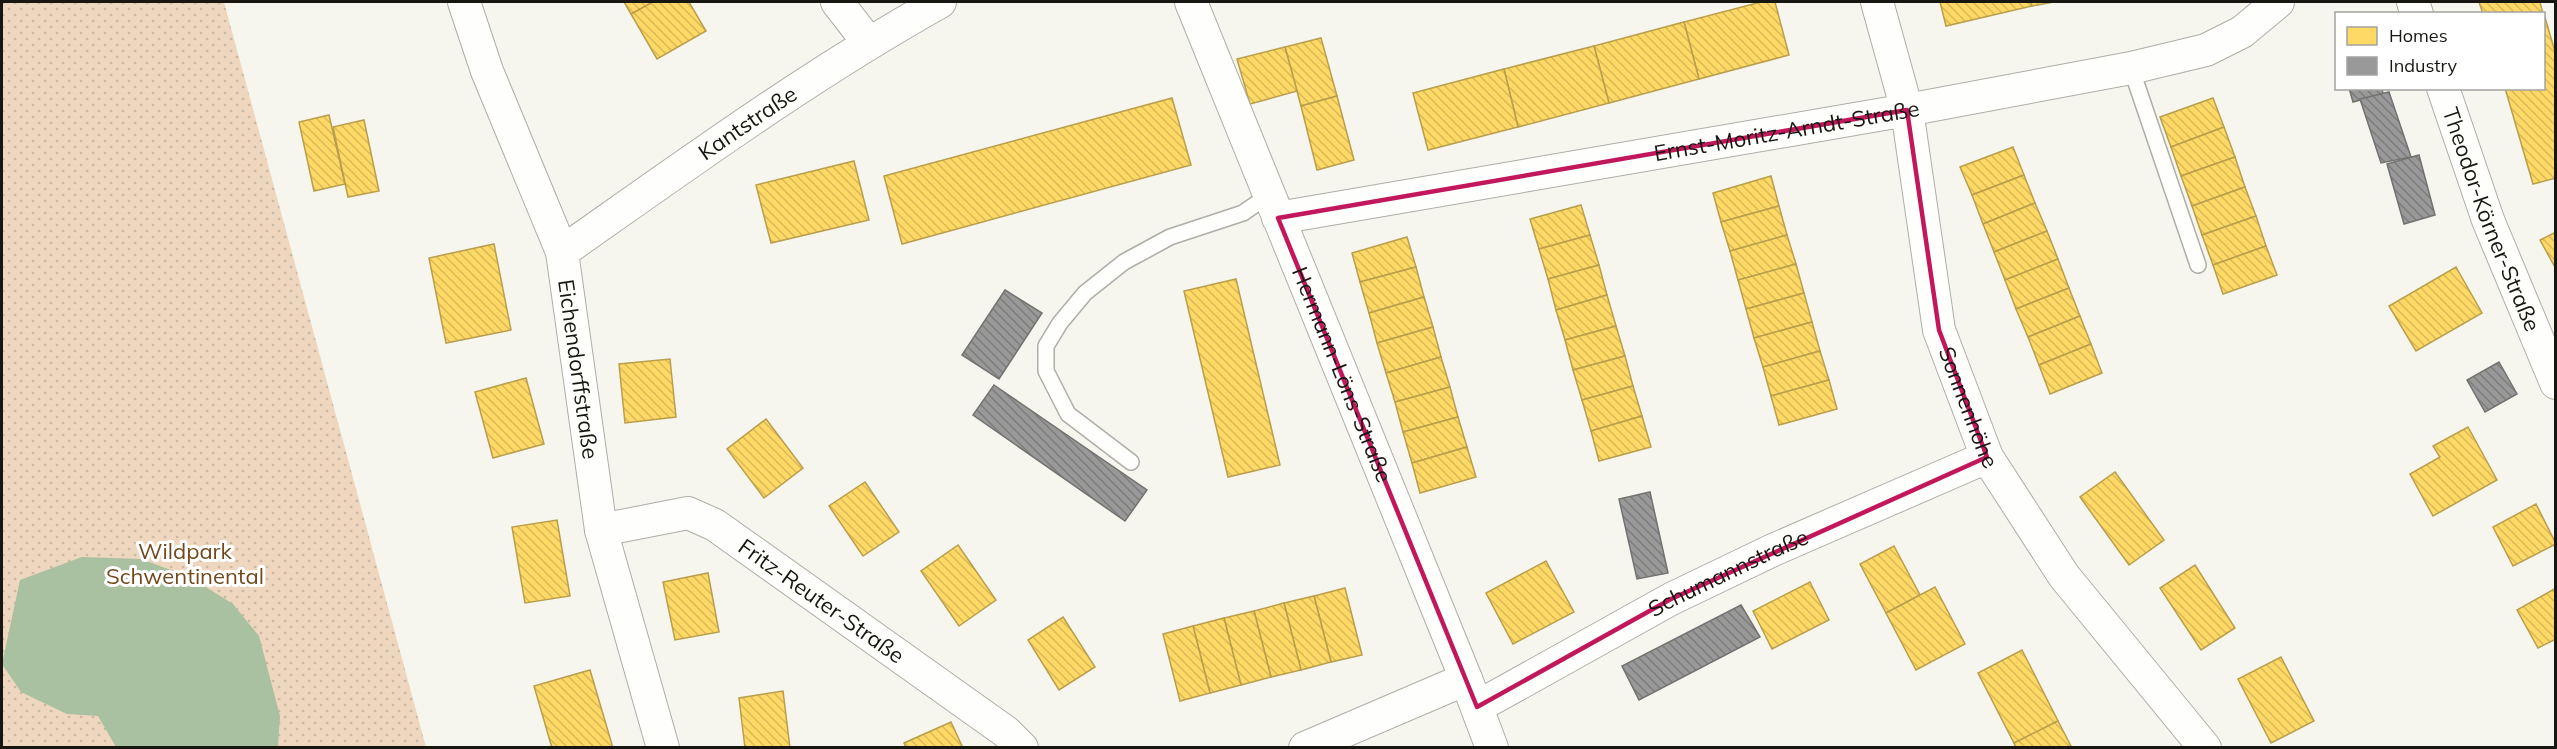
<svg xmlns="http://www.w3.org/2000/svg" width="2557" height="749" font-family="Mulish,sans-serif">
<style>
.park{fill:url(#park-dots)}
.water{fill:#a9c1a0}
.homes{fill:url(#homes-back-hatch);stroke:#b99e4c;stroke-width:1.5}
.industry{fill:url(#industry-back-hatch);stroke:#727270;stroke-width:1.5}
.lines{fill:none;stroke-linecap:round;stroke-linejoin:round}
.lane-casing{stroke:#aeada7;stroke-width:18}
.street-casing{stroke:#aeada7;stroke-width:34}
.lane{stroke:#fefefc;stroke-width:15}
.street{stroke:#fefefc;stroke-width:32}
.marked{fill:none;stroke:#c2185b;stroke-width:4.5;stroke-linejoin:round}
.labels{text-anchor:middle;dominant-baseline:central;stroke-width:6;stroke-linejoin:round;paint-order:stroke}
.street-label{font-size:22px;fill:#171611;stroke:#fff}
.park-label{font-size:22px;fill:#73491c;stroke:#fff}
</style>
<defs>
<pattern id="park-dots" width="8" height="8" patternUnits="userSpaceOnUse" patternTransform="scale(1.5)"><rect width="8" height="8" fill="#eed7be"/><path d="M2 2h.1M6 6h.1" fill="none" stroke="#cbb8a2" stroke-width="1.8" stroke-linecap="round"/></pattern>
<pattern id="homes-back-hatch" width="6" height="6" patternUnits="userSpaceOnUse" patternTransform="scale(1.5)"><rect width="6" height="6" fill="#ffd966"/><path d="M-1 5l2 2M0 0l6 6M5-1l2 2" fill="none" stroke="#daba57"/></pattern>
<pattern id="industry-back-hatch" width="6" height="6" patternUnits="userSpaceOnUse" patternTransform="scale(1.5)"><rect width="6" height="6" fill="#999"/><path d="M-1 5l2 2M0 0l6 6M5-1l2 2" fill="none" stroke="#7c7c7b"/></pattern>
</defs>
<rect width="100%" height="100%" fill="#f7f6ee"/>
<polygon class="park" points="2,2 224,2 426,747 2,747"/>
<polygon class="water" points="82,557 141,559 190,577 233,604 259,636 280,716 278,747 116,747 98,716 67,714 21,692 2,664 20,580"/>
<g class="homes">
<polygon points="624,2 653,2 631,14"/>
<polygon points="653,2 689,2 706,31 657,59 631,14"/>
<polygon points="1761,2 1775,2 1789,55 1699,79 1684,22"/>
<polygon points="1940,2 2031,2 2032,6 1946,26"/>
<polygon points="2031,2 2054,2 2032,6"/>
<polygon points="2479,2 2540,2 2543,14 2483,14"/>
<polygon points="2544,14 2556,55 2556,178 2533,184 2505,88 2544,88"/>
<polygon points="1684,22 1699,79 1609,103 1594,46"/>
<polygon points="1321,38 1337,96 1301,106 1285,47"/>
<polygon points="1594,46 1609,103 1518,127 1504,69"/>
<polygon points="1285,47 1297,91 1250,104 1237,59"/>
<polygon points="1504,69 1518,127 1428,150 1413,93"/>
<polygon points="1337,96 1354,160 1317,170 1301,106"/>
<polygon points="1172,98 1191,165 902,244 884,176"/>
<polygon points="2213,98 2224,127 2171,147 2160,117"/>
<polygon points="329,115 345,184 314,191 299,122"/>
<polygon points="364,120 379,191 348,197 333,127"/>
<polygon points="2224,127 2235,157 2181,176 2171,147"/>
<polygon points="2013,147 2024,175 1972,195 1960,167"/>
<polygon points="2235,157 2245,187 2192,206 2181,176"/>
<polygon points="854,161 869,220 771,243 756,185"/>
<polygon points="2024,175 2035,203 1983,224 1972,195"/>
<polygon points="1771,176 1779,206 1721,222 1713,193"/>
<polygon points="2245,187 2256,216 2202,235 2192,206"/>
<polygon points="2035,203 2047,231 1994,252 1983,224"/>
<polygon points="1581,205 1590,235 1539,249 1530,219"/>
<polygon points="1779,206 1787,235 1730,251 1721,222"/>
<polygon points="2256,216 2266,246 2213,265 2202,235"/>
<polygon points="2047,231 2058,259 2005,280 1994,252"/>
<polygon points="2556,232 2556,269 2540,240"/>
<polygon points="1590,235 1599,265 1548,279 1539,249"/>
<polygon points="1787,235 1796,264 1738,280 1730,251"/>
<polygon points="1407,237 1416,267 1360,282 1352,253"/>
<polygon points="494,244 511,330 446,343 429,258"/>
<polygon points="2266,246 2277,275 2223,294 2213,265"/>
<polygon points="2058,259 2069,288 2016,309 2005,280"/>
<polygon points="1796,264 1804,293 1746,309 1738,280"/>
<polygon points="1599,265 1607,295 1556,310 1548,279"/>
<polygon points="1416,267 1424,297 1369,313 1360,282"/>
<polygon points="2456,267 2482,313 2416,351 2389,306"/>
<polygon points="1236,279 1280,465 1228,477 1184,291"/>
<polygon points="2069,288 2080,316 2028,337 2016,309"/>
<polygon points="1804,293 1812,322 1754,338 1746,309"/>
<polygon points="1607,295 1616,326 1565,340 1556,310"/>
<polygon points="1424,297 1433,327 1377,343 1369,313"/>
<polygon points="2080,316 2091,344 2039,365 2028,337"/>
<polygon points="1812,322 1820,351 1763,367 1754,338"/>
<polygon points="1616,326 1625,356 1573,370 1565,340"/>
<polygon points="1433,327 1441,357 1386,373 1377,343"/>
<polygon points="2091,344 2102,373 2050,394 2039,365"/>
<polygon points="1820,351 1829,380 1771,396 1763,367"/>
<polygon points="1625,356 1633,386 1582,400 1573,370"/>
<polygon points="1441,357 1450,387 1395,402 1386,373"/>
<polygon points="670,359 676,417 625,423 619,364"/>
<polygon points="526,378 544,444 493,458 475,392"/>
<polygon points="1829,380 1837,409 1779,425 1771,396"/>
<polygon points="1633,386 1642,416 1591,431 1582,400"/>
<polygon points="1450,387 1458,417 1403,432 1395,402"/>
<polygon points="1642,416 1651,447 1599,461 1591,431"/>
<polygon points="1458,417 1467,447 1412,463 1403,432"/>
<polygon points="766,419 803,468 764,498 727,449"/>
<polygon points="2468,427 2497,480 2433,516 2410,474 2440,457 2433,446"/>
<polygon points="1467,447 1476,477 1420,493 1412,463"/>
<polygon points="2115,472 2164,540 2129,565 2080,497"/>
<polygon points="865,482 899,532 863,556 829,506"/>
<polygon points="2536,504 2556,544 2513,566 2493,527"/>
<polygon points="557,520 570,596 525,603 512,527"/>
<polygon points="958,545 996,600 959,626 921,571"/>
<polygon points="1894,546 1920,595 1886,613 1860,564"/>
<polygon points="1546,561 1574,612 1513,644 1486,593"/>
<polygon points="2195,565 2235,628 2201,650 2160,588"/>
<polygon points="708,573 719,632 675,640 663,582"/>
<polygon points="1810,582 1829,620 1772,649 1753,611"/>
<polygon points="1935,587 1965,644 1916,670 1886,613"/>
<polygon points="1345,588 1362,655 1331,662 1314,596"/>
<polygon points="2556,588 2556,639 2538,648 2517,610"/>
<polygon points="1314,596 1331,662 1301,670 1284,603"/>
<polygon points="1284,603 1301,670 1271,677 1254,611"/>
<polygon points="1254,611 1271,677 1241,685 1224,618"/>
<polygon points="1063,617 1095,667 1059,690 1028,640"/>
<polygon points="1224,618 1241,685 1210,693 1193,626"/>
<polygon points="1193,626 1210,693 1180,701 1163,634"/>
<polygon points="2022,650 2058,721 2014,743 1978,673"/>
<polygon points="2281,657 2314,721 2271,743 2238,679"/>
<polygon points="590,670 613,748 552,748 534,686"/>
<polygon points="783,691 790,748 745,748 739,698"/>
<polygon points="2058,721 2072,748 2016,748 2014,743"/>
<polygon points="951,722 963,748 906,748 904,743"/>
</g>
<g class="industry">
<polygon points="2349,88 2382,88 2383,94 2353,102"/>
<polygon points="2389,92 2411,157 2381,163 2360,99"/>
<polygon points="2419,155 2435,215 2404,224 2387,164"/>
<polygon points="1005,290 1042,313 999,379 962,355"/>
<polygon points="2499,362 2517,394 2485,412 2467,380"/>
<polygon points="994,385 1147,490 1125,521 973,415"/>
<polygon points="1650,492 1668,573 1637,579 1619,499"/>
<polygon points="1741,605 1760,637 1639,700 1622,666"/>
</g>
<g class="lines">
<defs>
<g id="lane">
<polyline points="2131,68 2198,265"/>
<polyline points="1131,462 1068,414 1046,371 1046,346 1060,323 1085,293 1124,262 1170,237 1243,213 1269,195"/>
</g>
<g id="street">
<path id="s1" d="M464 2 487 71 562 252 601 530 663 748"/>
<polyline points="837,2 868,42"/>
<path id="s2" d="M1191 2 1466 679 1492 748"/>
<path id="s3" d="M1877 2 1907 110 1939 330 1987 457 2064 576 2205 748"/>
<polyline points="2413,2 2417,14"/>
<path id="s4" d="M2443 88 2488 220 2556 383"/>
<path id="s5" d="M1278 218 1907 110 2131 68 2206 50 2242 32 2278 2"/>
<path id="s6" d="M562 252C686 165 808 76 940 2"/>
<path id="s7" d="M601 530 688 513 715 525 1006 732 1022 748"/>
<path id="s8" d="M1477 707 1671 599 1773 550 1987 457"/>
<polyline points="1305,748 1466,679"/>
</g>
</defs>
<use href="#lane" class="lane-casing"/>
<use href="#street" class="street-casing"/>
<use href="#lane" class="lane"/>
<use href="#street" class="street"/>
</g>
<path class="marked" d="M1907 110 1939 330 1987 457 1671 599 1477 707 1278 218Z"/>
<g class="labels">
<g class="street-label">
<text stroke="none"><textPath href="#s6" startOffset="226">Kantstraße</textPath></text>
<text stroke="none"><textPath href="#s5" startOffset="516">Ernst-Moritz-Arndt-Straße</textPath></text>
<text stroke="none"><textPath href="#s4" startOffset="140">Theodor-Körner-Straße</textPath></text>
<text stroke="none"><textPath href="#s1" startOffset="387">Eichendorffstraße</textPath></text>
<text stroke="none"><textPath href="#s2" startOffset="402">Hermann-Löns-Straße</textPath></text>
<text stroke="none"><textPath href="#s3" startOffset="417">Sonnenhöhe</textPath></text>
<text stroke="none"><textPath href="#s8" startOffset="285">Schumannstraße</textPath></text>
<text stroke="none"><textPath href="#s7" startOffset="249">Fritz-Reuter-Straße</textPath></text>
</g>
<g class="park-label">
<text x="185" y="551">Wildpark<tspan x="185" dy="25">Schwentinental</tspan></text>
</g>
</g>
<rect width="2557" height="749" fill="none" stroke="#171611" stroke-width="6"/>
<rect x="2335" y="12" width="210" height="78" fill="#ffffff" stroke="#a2a2a0" stroke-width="1.5"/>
<rect x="2347" y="27" width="30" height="18" fill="#ffd966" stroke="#a2a2a0" stroke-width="1.5"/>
<text x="2389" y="42" font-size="18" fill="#171611">Homes</text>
<rect x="2347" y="57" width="30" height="18" fill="#999999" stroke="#a2a2a0" stroke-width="1.5"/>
<text x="2389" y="72" font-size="18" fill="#171611">Industry</text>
</svg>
